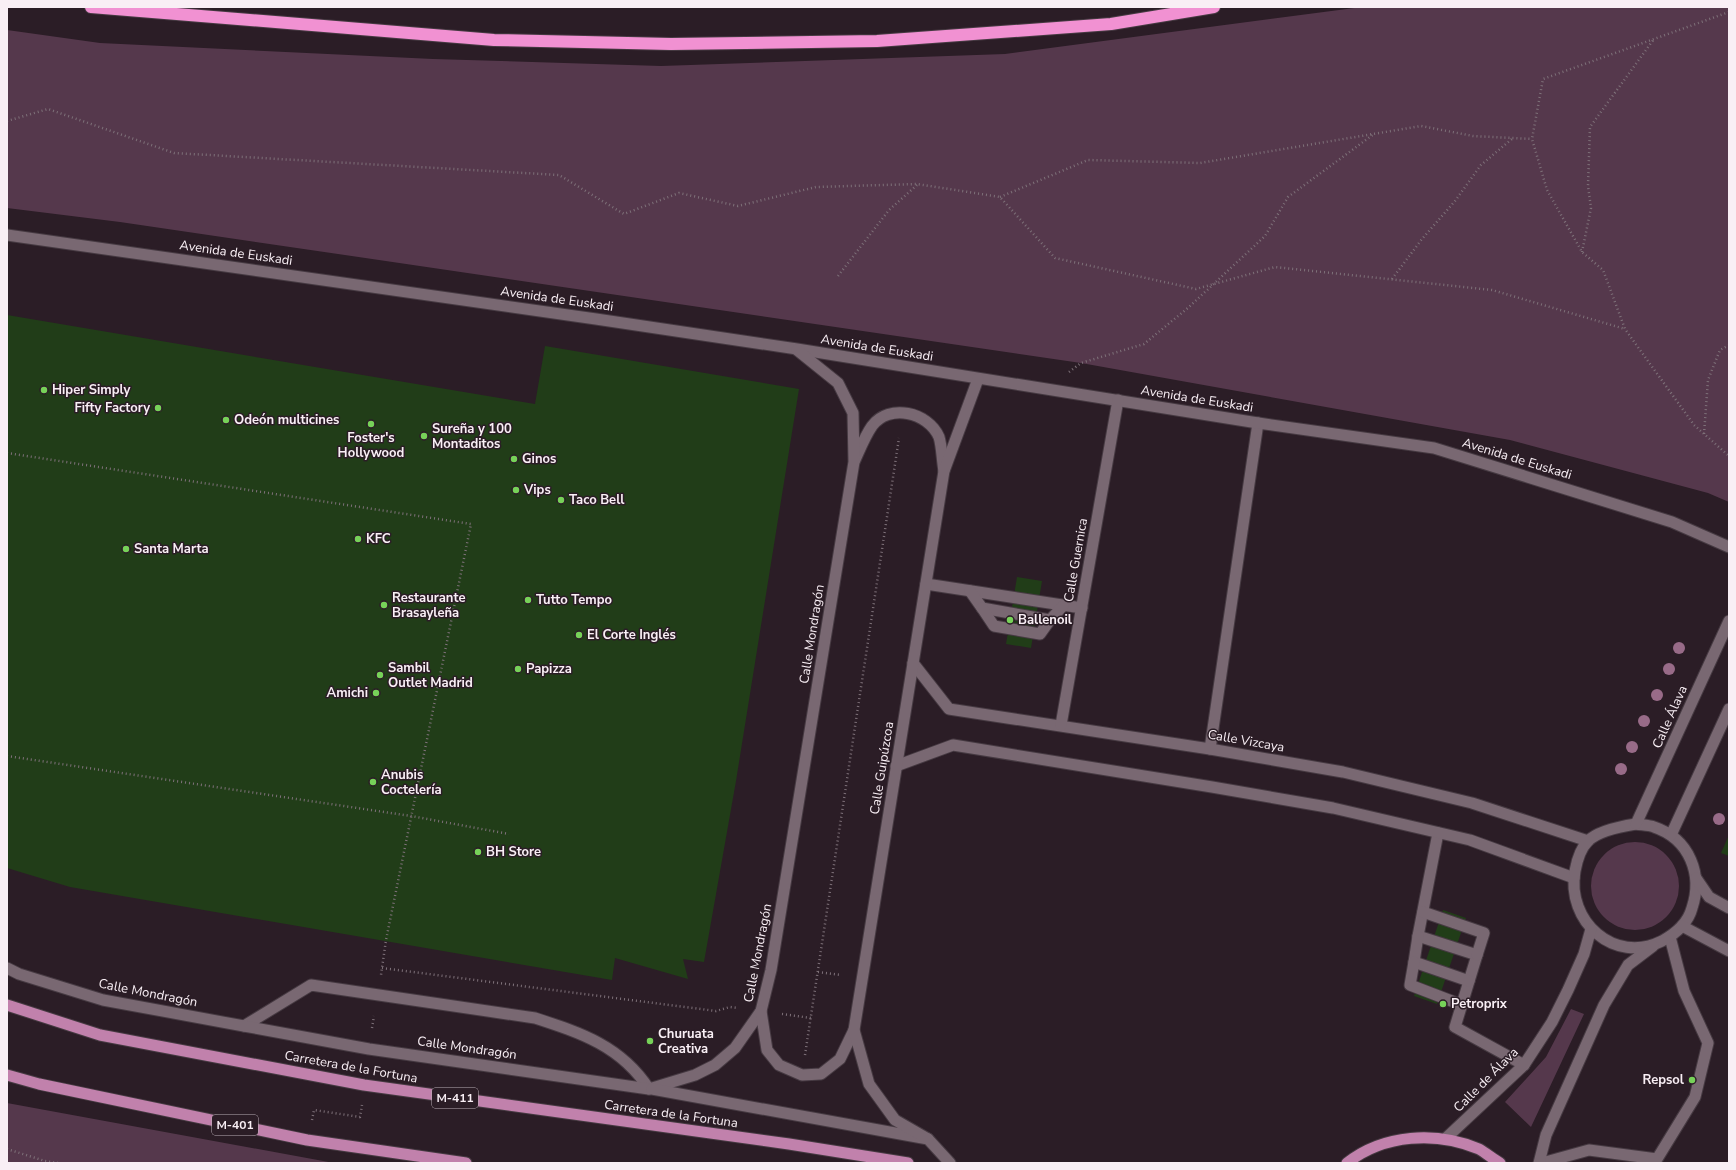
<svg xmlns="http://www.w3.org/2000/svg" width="1736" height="1170" font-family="'Nunito Sans',sans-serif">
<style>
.green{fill:#55384c}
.building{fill:#213d18}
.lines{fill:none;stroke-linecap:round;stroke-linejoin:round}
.service-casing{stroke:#463a42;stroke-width:13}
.pedestrian-casing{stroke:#463a42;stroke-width:13}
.minor-casing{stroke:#463a42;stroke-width:13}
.primary-casing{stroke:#463a42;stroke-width:13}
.motorway-casing{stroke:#463a42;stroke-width:14}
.path{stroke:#7e7179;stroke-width:2.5;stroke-dasharray:1 3;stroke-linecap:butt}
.service{stroke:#796872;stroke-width:11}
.pedestrian{stroke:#796872;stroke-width:11}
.minor{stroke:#796872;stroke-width:11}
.primary{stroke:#c181ac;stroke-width:11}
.motorway{stroke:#f191d2;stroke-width:12}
.tree{fill:#986b88}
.poi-dot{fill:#77d259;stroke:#2b1d26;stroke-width:1.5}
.labels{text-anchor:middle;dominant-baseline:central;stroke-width:3;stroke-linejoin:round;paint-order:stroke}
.shield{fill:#2b1d26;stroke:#bbb0b7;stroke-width:1}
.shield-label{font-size:12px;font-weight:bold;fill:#f9eff5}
.street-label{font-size:13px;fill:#f9eff5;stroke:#2b1d26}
.poi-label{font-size:13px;font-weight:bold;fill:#f9eff5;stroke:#2b1d26;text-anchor:start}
</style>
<rect width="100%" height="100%" fill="#2b1d26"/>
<g class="green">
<polygon points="1362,7 1729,7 1729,502 1708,493 1510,440 1081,363 120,222 7,208 7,30 100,43 433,59 661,66 1005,54"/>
<circle cx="1635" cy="886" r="44"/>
<polygon points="1571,1009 1584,1014 1531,1127 1505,1102 1546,1057"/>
<polygon points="7,1103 334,1163 7,1163"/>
</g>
<g class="building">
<polygon points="7,315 535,404 545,346 799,389 736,781 704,962 683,959 688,979 615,958 612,980 70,887 7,868"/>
<polygon points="1017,577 1042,581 1031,648 1006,644"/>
<polygon points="1729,835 1729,856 1721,853"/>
<polygon points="1443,910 1466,918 1437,1004 1414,996"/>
</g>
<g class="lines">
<defs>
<g id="service">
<polyline points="926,584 1082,608"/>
<polyline points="970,591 982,608 1050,620 1063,606"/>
<polyline points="982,608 994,626 1040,634 1050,620"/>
<polyline points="1438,833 1418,936 1477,955 1455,1027 1524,1065"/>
<polyline points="1423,912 1484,933 1477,955"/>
<polyline points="1418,936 1414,962 1469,981"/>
<polyline points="1414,962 1410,985 1462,1005"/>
<path d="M244 1026 311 985 535 1018C581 1033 621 1046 649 1089"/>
<polyline points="1542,1163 1589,1150 1657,1159 1695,1097 1708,1043 1684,991 1670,937"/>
</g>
<polyline id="pedestrian" points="1210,749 1258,423"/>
<g id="minor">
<polyline points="7,235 596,319 797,349 1258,423 1434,448 1672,522 1729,547"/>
<path d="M855 460C860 449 865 436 872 426 889 403 928 412 939 437 942 447 942 460 944 471"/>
<polyline points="913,663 949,709 1210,749 1343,772 1472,803 1588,841"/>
<polyline points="1061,725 1118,400"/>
<polyline points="896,766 953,745 1212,787 1333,808 1470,840 1574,878"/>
<path d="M1636 824C1642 825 1649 825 1654 827 1690 839 1703 875 1692 908 1688 923 1675 934 1662 941 1614 965 1566 921 1575 871 1577 860 1580 849 1588 841 1598 831 1623 826 1636 824Z"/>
<polyline points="1636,824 1729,621"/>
<polyline points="1671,835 1729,709"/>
<polyline points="1696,878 1709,897 1729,908"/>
<polyline points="1682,926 1729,951"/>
<polyline points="7,968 19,974 103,1000 244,1026 369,1049 649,1089 695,1075 715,1065 735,1048 761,1011 771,970 854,462 853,413 838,383 797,350"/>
<polyline points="761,1011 767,1050 779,1065 802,1075 821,1074 840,1059 854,1030"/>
<polyline points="652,1089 928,1139 950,1163"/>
<polyline points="928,1139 895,1120 869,1084 854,1030 944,471 978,379"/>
<polyline points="1445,1139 1524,1065 1552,1022 1568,990 1584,954 1591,929"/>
<polyline points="1539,1163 1546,1135 1604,1005 1628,965 1653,946"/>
</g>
<g id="primary">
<polyline points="7,1005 100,1035 364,1085 789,1144 908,1163"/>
<polyline points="7,1075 39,1084 307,1140 466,1163"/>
<path d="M1347 1163C1384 1134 1436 1131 1479 1149 1486 1153 1493 1159 1500 1163"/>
</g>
<polyline id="motorway" points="91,7 494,40 671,44 877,41 1111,24 1214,7"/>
</defs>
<use href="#service" class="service-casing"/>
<use href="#pedestrian" class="pedestrian-casing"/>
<use href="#minor" class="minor-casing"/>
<use href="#primary" class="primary-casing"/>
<use href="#motorway" class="motorway-casing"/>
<g class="path">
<polyline points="1729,12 1543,79 1532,139 1547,190 1582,252 1603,270 1625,329 1694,425 1729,456"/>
<polyline points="7,121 48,109 174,153 559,175 624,214 679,193 738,206 816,187 917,184 1000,197 1055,258 1196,289 1275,267 1492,290 1625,329"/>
<polyline points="1000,197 1088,160 1200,163 1421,126 1473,136 1532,139"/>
<polyline points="1582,252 1591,208 1588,186 1590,127 1654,39"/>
<polyline points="838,276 889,210 917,185"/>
<polyline points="1392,279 1422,239 1455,201 1481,165 1513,138"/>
<polyline points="1069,372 1081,363 1144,344 1189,307 1265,236 1288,197 1374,134"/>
<polyline points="1704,434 1708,380 1720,350 1729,345"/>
<polyline points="7,453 471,524 386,940 381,975"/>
<polyline points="7,756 411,816 509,834"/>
<polyline points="382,968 716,1011 730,1007 738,1008"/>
<polyline points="818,972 841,975"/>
<polyline points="782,1014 811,1018"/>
<polyline points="372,1028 374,1016"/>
<polyline points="805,1055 899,438"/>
<polyline points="312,1120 314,1110 360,1117 362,1105"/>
<polyline points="7,1149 45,1161 58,1163"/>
</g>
<use href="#service" class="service"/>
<use href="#pedestrian" class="pedestrian"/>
<use href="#minor" class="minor"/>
<use href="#primary" class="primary"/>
<use href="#motorway" class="motorway"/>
</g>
<g class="tree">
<circle cx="1679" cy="648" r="6"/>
<circle cx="1669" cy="669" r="6"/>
<circle cx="1657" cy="695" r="6"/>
<circle cx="1644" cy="721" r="6"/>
<circle cx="1632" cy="747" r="6"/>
<circle cx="1621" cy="769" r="6"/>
<circle cx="1719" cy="819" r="6"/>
</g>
<g class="poi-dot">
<circle cx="44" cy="390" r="4"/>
<circle cx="158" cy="408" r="4"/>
<circle cx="226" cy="420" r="4"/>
<circle cx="371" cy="424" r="4"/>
<circle cx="424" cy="436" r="4"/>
<circle cx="514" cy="459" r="4"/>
<circle cx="516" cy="490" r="4"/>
<circle cx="561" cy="500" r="4"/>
<circle cx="358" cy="539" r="4"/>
<circle cx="126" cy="549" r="4"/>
<circle cx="528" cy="600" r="4"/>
<circle cx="384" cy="605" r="4"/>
<circle cx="1010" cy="620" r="4"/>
<circle cx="579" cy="635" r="4"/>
<circle cx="518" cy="669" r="4"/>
<circle cx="380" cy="675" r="4"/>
<circle cx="376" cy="693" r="4"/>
<circle cx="373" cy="782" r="4"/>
<circle cx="478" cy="852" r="4"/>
<circle cx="1443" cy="1004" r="4"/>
<circle cx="650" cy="1041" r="4"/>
<circle cx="1692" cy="1080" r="4"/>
</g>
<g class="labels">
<g class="shield">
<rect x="432" y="1088" width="46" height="20" rx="3"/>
<rect x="212" y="1115" width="46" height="20" rx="3"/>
</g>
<g class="shield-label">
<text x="455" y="1098">M-411</text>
<text x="235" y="1125">M-401</text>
</g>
<g class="street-label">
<text transform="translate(236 253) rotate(8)">Avenida de Euskadi</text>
<text transform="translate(557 299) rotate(8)">Avenida de Euskadi</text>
<text transform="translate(877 348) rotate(9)">Avenida de Euskadi</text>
<text transform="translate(1197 399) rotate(9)">Avenida de Euskadi</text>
<text transform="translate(1517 459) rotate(17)">Avenida de Euskadi</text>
<text transform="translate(1076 560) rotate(-80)">Calle Guernica</text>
<text transform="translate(812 634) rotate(-81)">Calle Mondragón</text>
<text transform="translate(1670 717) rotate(-66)">Calle Álava</text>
<text transform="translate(1246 741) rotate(10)">Calle Vizcaya</text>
<text transform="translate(882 768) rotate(-81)">Calle Guipúzcoa</text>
<text transform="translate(758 953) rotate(-79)">Calle Mondragón</text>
<text transform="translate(148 993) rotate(11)">Calle Mondragón</text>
<text transform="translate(467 1048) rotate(8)">Calle Mondragón</text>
<text transform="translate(351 1067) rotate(10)">Carretera de la Fortuna</text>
<text transform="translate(1486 1080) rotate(-45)">Calle de Álava</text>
<text transform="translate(671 1114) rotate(8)">Carretera de la Fortuna</text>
</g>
<g class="poi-label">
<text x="52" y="390">Hiper Simply</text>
<text x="150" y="408" text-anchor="end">Fifty Factory</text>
<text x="234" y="420">Odeón multicines</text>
<text x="432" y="429">Sureña y 100<tspan x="432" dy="15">Montaditos</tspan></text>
<text x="371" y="438" text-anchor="middle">Foster's<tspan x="371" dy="15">Hollywood</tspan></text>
<text x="522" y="459">Ginos</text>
<text x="524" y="490">Vips</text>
<text x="569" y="500">Taco Bell</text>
<text x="366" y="539">KFC</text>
<text x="134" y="549">Santa Marta</text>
<text x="392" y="598">Restaurante<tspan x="392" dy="15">Brasayleña</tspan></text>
<text x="536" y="600">Tutto Tempo</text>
<text x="1018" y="620">Ballenoil</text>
<text x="587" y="635">El Corte Inglés</text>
<text x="388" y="668">Sambil<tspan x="388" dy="15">Outlet Madrid</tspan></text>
<text x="526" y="669">Papizza</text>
<text x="368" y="693" text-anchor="end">Amichi</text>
<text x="381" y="775">Anubis<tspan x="381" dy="15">Coctelería</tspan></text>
<text x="486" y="852">BH Store</text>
<text x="1451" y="1004">Petroprix</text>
<text x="658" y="1034">Churuata<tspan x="658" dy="15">Creativa</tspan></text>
<text x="1684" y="1080" text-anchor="end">Repsol</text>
</g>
</g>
<rect width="1736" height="1170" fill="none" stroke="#f9eff5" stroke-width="16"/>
</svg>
